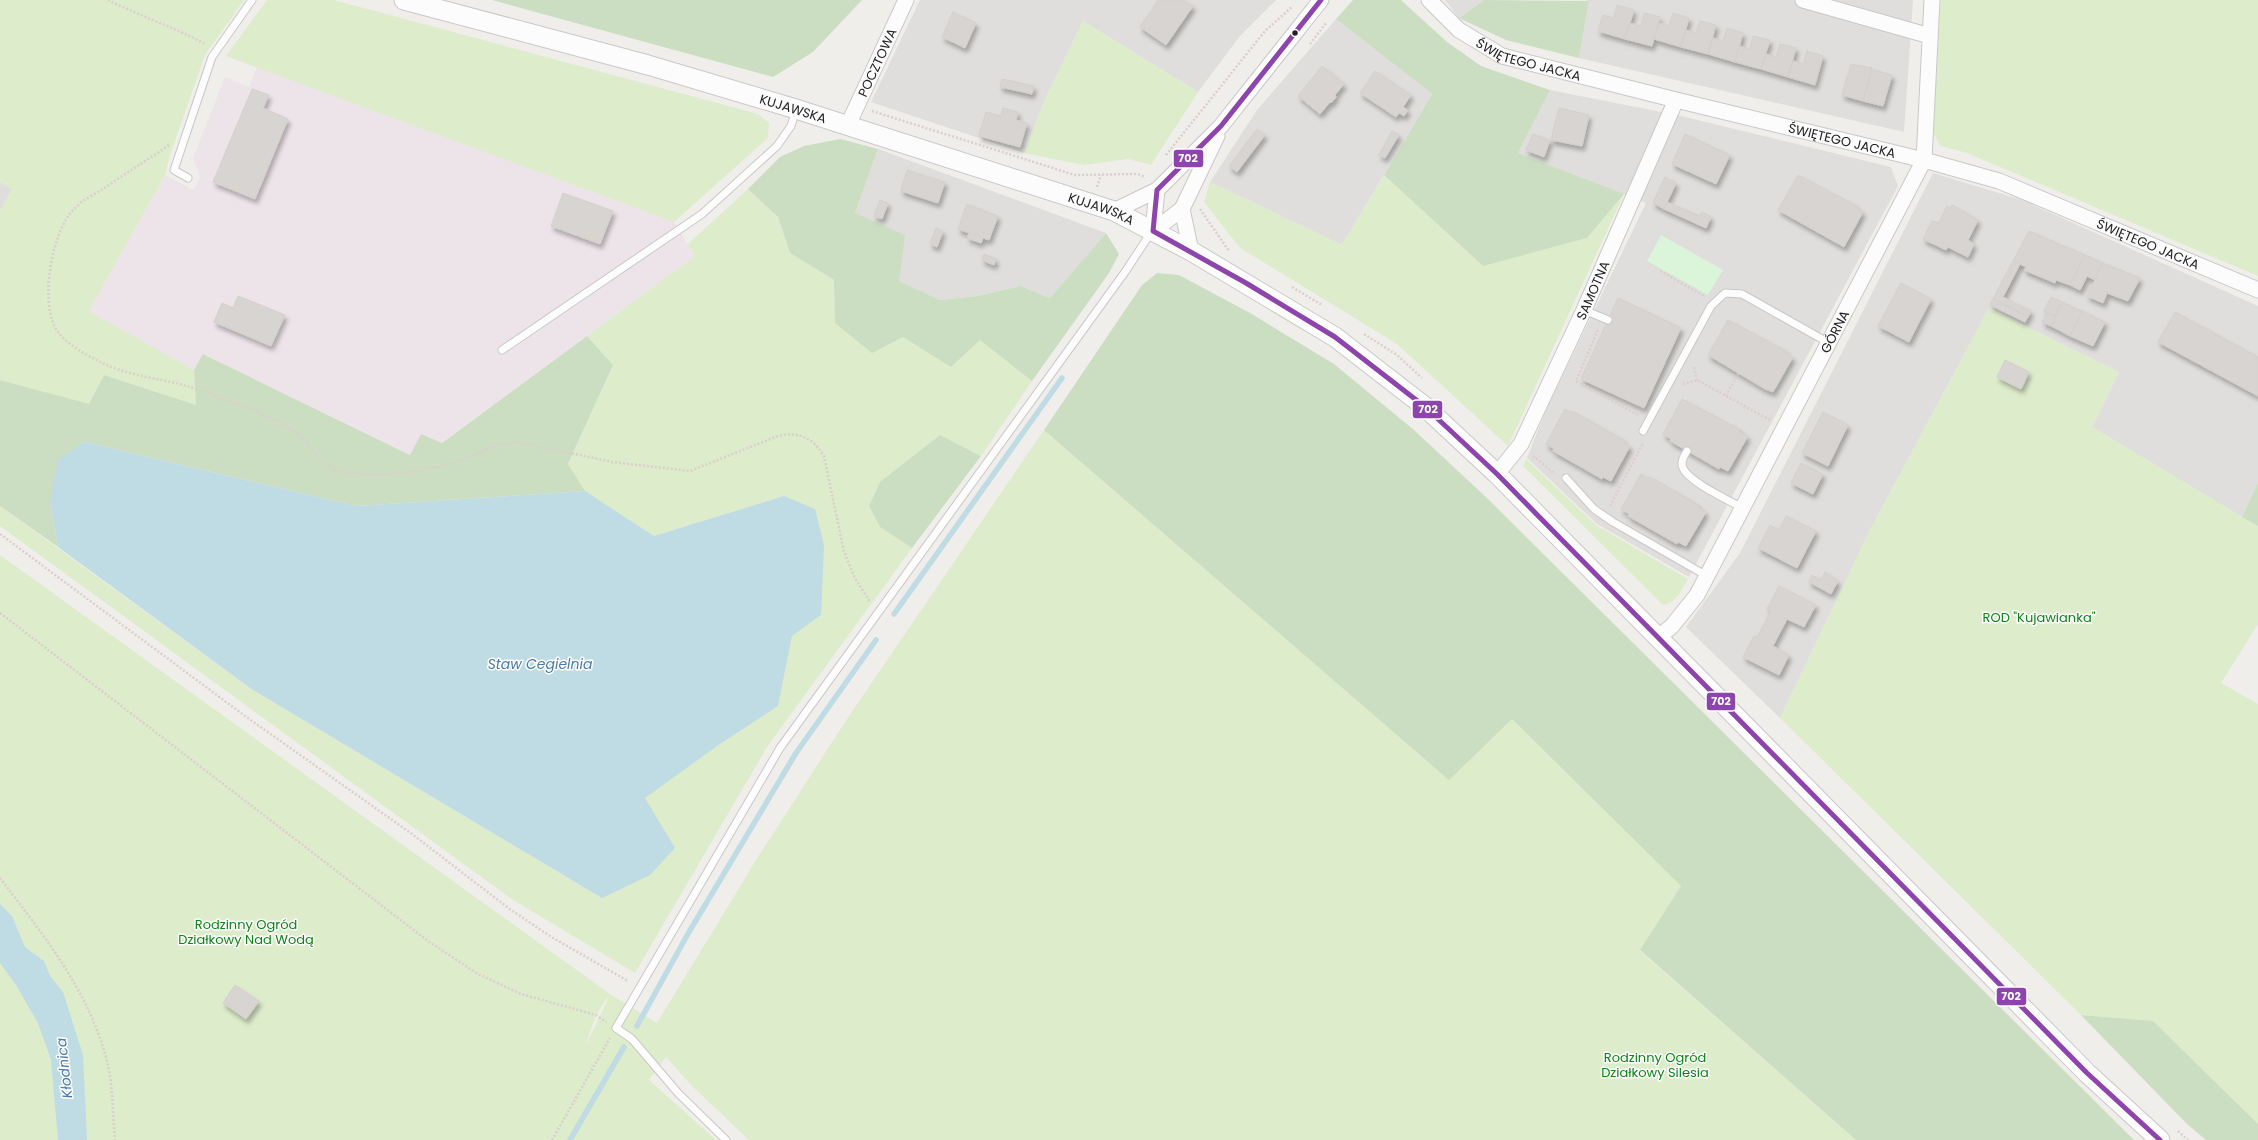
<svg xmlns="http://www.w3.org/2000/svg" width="2258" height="1140" font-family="Poppins,sans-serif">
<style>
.residential{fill:#dfdedc}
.industrial{fill:#ede4e9}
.grass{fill:#ddeccb;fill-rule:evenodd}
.forest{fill:#cbdec1}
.park{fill:#daf5da}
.water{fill:#bfdbe3}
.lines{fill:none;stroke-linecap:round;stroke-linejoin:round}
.stream{stroke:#bfdbe3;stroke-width:5.5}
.building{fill:#d7d4d2;stroke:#d3d0cc;filter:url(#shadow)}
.service-casing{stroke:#c9c8c7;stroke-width:9}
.minor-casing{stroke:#c9c8c7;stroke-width:17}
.tertiary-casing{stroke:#c9c8c7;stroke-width:21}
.path{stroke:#dccecd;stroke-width:2.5;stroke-dasharray:2 2;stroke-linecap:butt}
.service{stroke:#fdfcfc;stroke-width:7}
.minor{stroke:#fdfcfc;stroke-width:15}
.tertiary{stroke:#fdfcfc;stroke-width:19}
.bus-1-casing{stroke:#fff;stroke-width:8}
.bus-1{stroke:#8e44ad;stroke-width:5}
.bus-dot{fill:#222;stroke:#fff;stroke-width:1.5}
.labels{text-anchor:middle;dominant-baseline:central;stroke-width:3;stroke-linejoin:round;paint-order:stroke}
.street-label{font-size:13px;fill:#222;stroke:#fff}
.park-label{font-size:13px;fill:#0c8416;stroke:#fff}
.water-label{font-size:14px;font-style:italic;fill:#4a7aab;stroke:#fff}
.line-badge{stroke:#fff;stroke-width:1.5}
.badge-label{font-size:11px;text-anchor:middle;font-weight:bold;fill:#fff}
</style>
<defs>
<filter id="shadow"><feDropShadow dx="2.5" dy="4.5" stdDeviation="2" flood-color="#0004"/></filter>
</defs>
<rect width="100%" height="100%" fill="#f0eeeb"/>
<g class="residential">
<polygon points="920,0 1276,0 1240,36 1198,92 1083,21 1047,95 1024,153 871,102"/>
<polygon points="1445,0 1484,0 1459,18"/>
<polygon points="1585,0 1913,0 1904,132 1579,58 1589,1"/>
<polygon points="1336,19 1432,94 1342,245 1210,182 1257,110"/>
<polygon points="1550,90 1681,116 1891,167 1898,186 1689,577 1597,524 1527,458 1546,410 1646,203 1518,153"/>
<polygon points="878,149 1106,233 1050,298 1020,286 977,296 940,300 899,281 855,213"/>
<polygon points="1933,173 2022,200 2258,306 2258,483 2242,517 2092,427 2119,372 1989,308 1870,530 1780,718 1686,627 1740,553"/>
<polygon points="0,182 12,189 0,211"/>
</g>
<polygon class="industrial" points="257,67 674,222 695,256 441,443 411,455 204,354 194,370 89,311 165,175 193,190 200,177 193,158 225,77 249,87"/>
<g class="grass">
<polygon points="0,0 244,0 205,55 170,155 165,175 89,311 194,370 196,405 104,375 89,405 0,380 0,211 12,189 0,182"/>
<polygon points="267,0 334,0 758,114 769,123 768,138 674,222 226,56"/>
<polygon points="1941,0 2258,0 2258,276 1967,153 1940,146 1933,132"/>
<polygon points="1083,21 1198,92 1151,165 1128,159 1084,165 1024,153 1047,95"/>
<polygon points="1384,175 1483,266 1587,238 1624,194 1508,446 1397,344 1240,248 1204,202 1210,182 1342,245"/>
<polygon points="748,189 778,217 790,253 834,280 835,323 903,337 951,367 980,339 1032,381 981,456 940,435 880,482 869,506 880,527 912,548 767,747 635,973 513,900 0,526 0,506 253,690 602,898 644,798 720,744 778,706 792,636 821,615 784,496 654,536 585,491 568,465 613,365 587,336 695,256 688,244"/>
<polygon points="1989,308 2119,372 2092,427 2258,526 2258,624 2221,683 2258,704 2258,1124 2153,1021 2081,1015 1780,718 1870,530"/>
<path d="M1044 430 1449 779 1512 719 1681 886 1640 951 1856 1140H749L691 1085 666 1057 649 1080 716 1140H87L63 992 50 976 44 961 25 947 12 916 0 904V555L610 994 657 1023 756 860 847 719ZM608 997H609L585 1047 596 1015Z"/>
<path d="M1526 459 1596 525 1688 579C1681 591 1677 602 1663 605L1523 466Z"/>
<path d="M0 963C22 993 43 1024 51 1060 57 1086 56 1114 58 1140H0Z"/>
</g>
<g class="forest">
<polygon points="492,0 862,0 813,52 773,77"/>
<polygon points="1353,0 1401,0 1447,42 1481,66 1550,90 1518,153 1624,194 1587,238 1483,266 1384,175 1432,94 1336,19"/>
<polygon points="1484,0 1589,1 1579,58 1506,40 1459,18"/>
<polygon points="840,139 878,149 855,213 905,235 899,281 940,300 977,296 1020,286 1050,298 1106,233 1119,254 1109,273 1032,381 980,340 951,367 903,337 872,353 835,323 834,280 790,253 778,217 748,189 780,157 804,146"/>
<polygon points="1157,273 1179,275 1250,313 1334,364 1414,430 1488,499 2134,1140 1856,1140 1640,950 1681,886 1512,719 1449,780 1044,430 1142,285"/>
<polygon points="587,336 613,365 568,464 585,491 356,506 84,442 50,502 58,547 0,506 0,380 89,404 104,375 196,405 194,370 203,354 410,455 421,434 442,443"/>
<polygon points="940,435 981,456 912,548 880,527 869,506 880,482"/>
<polygon points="2258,483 2258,526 2242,517"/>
<polygon points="2081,1015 2153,1021 2258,1124 2258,1140 2206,1140 2187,1124"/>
</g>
<polygon class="park" points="1661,235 1723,270 1708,295 1647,261"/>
<g class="water">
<polygon points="84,442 356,506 585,491 654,536 784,496 815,509 824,545 821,615 792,636 778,706 720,744 645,798 675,848 650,875 602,898 253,690 58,547 50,502 58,460"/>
<polygon points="0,904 12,916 25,947 44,961 50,976 63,992 83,1055 87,1140 58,1140 51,1060 38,1023 16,985 0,963"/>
</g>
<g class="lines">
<g class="stream">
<polyline points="894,614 1062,378"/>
<polyline points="637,1026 689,932 796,753 876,640"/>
<polyline points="570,1140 624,1047"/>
</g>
</g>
<g class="building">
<polygon points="1158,0 1183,0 1193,6 1166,45 1140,27"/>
<polygon points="1617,5 1634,10 1625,39 1598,31 1603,15 1614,18"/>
<polygon points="953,12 976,23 965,48 942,37"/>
<polygon points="1644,13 1660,17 1652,46 1625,39 1630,23 1641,26"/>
<polygon points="1673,13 1689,18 1681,47 1654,39 1659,23 1669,26"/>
<polygon points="1700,21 1716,25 1708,54 1681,47 1686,30 1696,33"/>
<polygon points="1727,28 1743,33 1735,62 1708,54 1713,38 1723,41"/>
<polygon points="1753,36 1770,40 1761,69 1735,62 1739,46 1750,49"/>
<polygon points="1780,44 1796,48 1788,77 1761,69 1766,54 1776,57"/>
<polygon points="1807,51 1823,56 1815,85 1788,77 1793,61 1803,64"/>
<polygon points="1851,64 1872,68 1863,101 1842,95"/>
<polygon points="1322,66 1344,84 1335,95 1336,97 1331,103 1330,102 1320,114 1298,96"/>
<polygon points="1872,69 1892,75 1883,106 1863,101"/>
<polygon points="1375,71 1411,95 1403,107 1408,110 1404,116 1399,113 1396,117 1360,93"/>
<polygon points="1002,79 1034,86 1032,94 1000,87"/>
<polygon points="252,89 269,95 263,108 288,119 255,199 213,182"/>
<polygon points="1003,108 1018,112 1016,120 1027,123 1020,147 979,136 986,112 1001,116"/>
<polygon points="1559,108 1589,115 1582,146 1551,140"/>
<polygon points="1257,129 1265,135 1237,172 1229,166"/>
<polygon points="1392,131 1399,135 1385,158 1379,155"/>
<polygon points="1533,134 1550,140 1544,157 1526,150"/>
<polygon points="1685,134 1730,155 1716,184 1672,164"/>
<polygon points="907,170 945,182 938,203 901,191"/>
<polygon points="1798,175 1857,206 1856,207 1863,212 1844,247 1778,210"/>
<polygon points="1665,177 1676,183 1664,209 1653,203"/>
<polygon points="563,193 613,211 600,244 551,226"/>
<polygon points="880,200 888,203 882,219 874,216"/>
<polygon points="1667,202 1700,216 1702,212 1711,217 1706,228 1664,209"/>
<polygon points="967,204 998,216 989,240 983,238 981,243 967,238 969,233 958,229"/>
<polygon points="1952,205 1978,220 1968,240 1974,244 1968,257 1948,247 1946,250 1923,239 1932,221 1939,223 1947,206 1951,208"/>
<polygon points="936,228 943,231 937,247 930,244"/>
<polygon points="2029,231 2085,255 2070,285 2056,280 2055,283 2024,270 2026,267 2013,261"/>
<polygon points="984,254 996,259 994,265 982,260"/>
<polygon points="2085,255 2103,263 2095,280 2087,276 2080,290 2070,285"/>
<polygon points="2013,261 2020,264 2003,297 2031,311 2028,317 1993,299"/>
<polygon points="2103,263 2140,278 2128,301 2107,293 2103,303 2087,296"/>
<polygon points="1901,283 1931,299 1909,342 1878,326"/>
<polygon points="238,296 285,315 271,346 214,322 222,303 233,308"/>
<polygon points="2051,297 2062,302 2055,317 2044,311"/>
<polygon points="1618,298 1681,328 1644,408 1581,379"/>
<polygon points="1993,299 2028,317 2025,322 1990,305"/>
<polygon points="2062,302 2082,311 2070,336 2051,326"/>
<polygon points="2082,311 2105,322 2093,346 2070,336"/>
<polygon points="2175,312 2258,357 2258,396 2158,342"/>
<polygon points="2047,313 2056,317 2051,326 2042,322"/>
<polygon points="1728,320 1786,351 1785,353 1793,357 1773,392 1765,389 1708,355"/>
<polygon points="2005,360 2029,372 2021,389 1997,377"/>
<polygon points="1682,399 1741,430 1739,432 1748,436 1728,471 1720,467 1719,469 1670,441 1671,439 1663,434"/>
<polygon points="1565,409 1573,413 1574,412 1624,440 1623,442 1630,446 1611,481 1603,477 1602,479 1553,451 1554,449 1546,444"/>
<polygon points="1823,412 1848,425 1828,466 1802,453"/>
<polygon points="1801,463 1823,474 1813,494 1791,483"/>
<polygon points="1641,474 1648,478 1650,477 1699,505 1698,507 1706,512 1686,546 1678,542 1677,544 1628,516 1629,514 1621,509"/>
<polygon points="1786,516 1816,531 1797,568 1758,548 1770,525 1779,530"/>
<polygon points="1825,572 1838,581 1831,594 1809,582 1812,575 1821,580"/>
<polygon points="1779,586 1816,605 1804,627 1787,619 1773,646 1789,655 1779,675 1743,657 1754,636 1757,637 1771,611 1767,609"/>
<polygon points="235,985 259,1001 246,1019 223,1003"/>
</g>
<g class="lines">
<defs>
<g id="service">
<polyline points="188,178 174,170 212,57 252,0"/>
<polyline points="1584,310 1608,320"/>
<polyline points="502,350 702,214 777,146 791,126 796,110"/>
<polyline points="1643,431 1711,306 1725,293 1742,294 1829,343"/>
<path d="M1687 451C1684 456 1680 462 1683 468 1689 482 1728 500 1743 508"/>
<polyline points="1566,478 1594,509 1613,522 1707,576"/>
<polyline points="726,1140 678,1093 632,1039 616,1028 780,748 1125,272 1152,231"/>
</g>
<g id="minor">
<path id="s1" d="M1429 0 1459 30 1502 56 1676 100 1924 160 1999 181 2258 290"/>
<polyline points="1803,0 1930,36"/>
<path id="s2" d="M848 125 906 0"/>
<polyline points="1114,211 1157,190 1221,126 1321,0"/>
<polyline points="1153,231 1157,190"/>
<polyline points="1153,231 1182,209"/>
<polyline points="1191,251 1182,209 1217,136"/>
<path id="s3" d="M1497 474 1521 444 1584 310 1676 100"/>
<path id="s4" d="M1659 637 1672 626 1697 595 1924 160 1932 0"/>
</g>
<g id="tertiary">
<path id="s5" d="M404 0 648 65 796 109 1114 211 1191 251 1335 337 1424 406 1497 474 2087 1073 2160 1140"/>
</g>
</defs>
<use href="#service" class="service-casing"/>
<use href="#minor" class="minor-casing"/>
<use href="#tertiary" class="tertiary-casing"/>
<g class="path">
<path d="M108 0C140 16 174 27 205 44"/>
<polyline points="1310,44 1326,23"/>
<polyline points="872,111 1075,175 1138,174 1145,177"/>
<path d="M169 145C147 160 125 174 103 189 94 195 82 200 75 208 52 230 41 296 54 325 62 343 84 353 100 362 124 374 154 378 180 384 204 391 228 400 251 409 269 416 286 425 300 436 313 447 322 467 338 471 375 480 426 472 461 460 481 453 496 443 518 442L612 462 690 471 778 436C799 431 813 438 824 456L844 552 855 578 870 602"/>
<polyline points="1166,155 1265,31 1293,6"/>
<polyline points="1097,187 1101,175"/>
<polyline points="1200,209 1229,251"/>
<polyline points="1660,271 1704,296"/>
<polyline points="1292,287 1322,305"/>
<polyline points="1598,330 1576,381 1638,415"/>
<polyline points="1364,334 1397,355 1422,378"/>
<polyline points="1694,367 1697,380"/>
<polyline points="1683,384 1697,380 1770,420"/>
<polyline points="1726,396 1738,374"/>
<polyline points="1533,456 1555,474"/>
<polyline points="1610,506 1643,443"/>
<polyline points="0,534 245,716 412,834 511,910 550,936 628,981"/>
<polyline points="0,613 428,941 478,974 521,994 596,1015 606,1022"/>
<path d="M0 878C45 937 97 1001 110 1076 113 1097 113 1119 115 1140"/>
<polyline points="2178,1131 2188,1140"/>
<polyline points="552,1140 610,1038"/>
</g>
<use href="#service" class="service"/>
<use href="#minor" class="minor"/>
<use href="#tertiary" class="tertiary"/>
<defs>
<polyline id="bus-1" points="1321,0 1221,126 1157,190 1153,231 1246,283 1335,337 1424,406 1497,474 2087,1073 2160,1140"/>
</defs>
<use href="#bus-1" class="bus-1-casing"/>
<use href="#bus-1" class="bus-1"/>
</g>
<circle class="bus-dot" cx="1295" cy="33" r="3.5"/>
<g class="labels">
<g class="street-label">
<text stroke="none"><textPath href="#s1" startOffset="119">ŚWIĘTEGO JACKA</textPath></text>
<text stroke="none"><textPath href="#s2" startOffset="69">POCZTOWA</textPath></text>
<text stroke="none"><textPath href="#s5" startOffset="404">KUJAWSKA</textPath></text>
<text stroke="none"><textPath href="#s1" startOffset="443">ŚWIĘTEGO JACKA</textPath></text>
<text stroke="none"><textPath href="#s5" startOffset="728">KUJAWSKA</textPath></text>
<text stroke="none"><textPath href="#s1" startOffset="767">ŚWIĘTEGO JACKA</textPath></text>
<text stroke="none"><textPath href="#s3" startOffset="208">SAMOTNA</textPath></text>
<text stroke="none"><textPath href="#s4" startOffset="354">GÓRNA</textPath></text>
</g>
<g class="park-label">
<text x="2039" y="617">ROD "Kujawianka"</text>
<text x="246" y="924">Rodzinny Ogród<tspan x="246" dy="15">Działkowy Nad Wodą</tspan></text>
<text x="1655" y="1057">Rodzinny Ogród<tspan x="1655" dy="15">Działkowy Silesia</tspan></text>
</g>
<g class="water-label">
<text x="540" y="664">Staw Cegielnia</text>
<text transform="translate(64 1068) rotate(-96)">Kłodnica</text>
</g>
</g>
<g class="line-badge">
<rect x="1173" y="149" width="31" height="19" rx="4" fill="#8e44ad"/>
<rect x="1412" y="400" width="31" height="19" rx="4" fill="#8e44ad"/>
<rect x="1706" y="692" width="30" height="19" rx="4" fill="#8e44ad"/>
<rect x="1996" y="987" width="31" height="19" rx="4" fill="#8e44ad"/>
</g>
<g class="badge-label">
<text x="1188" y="162">702</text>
<text x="1428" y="413">702</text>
<text x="1721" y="705">702</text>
<text x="2011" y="1000">702</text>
</g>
</svg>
